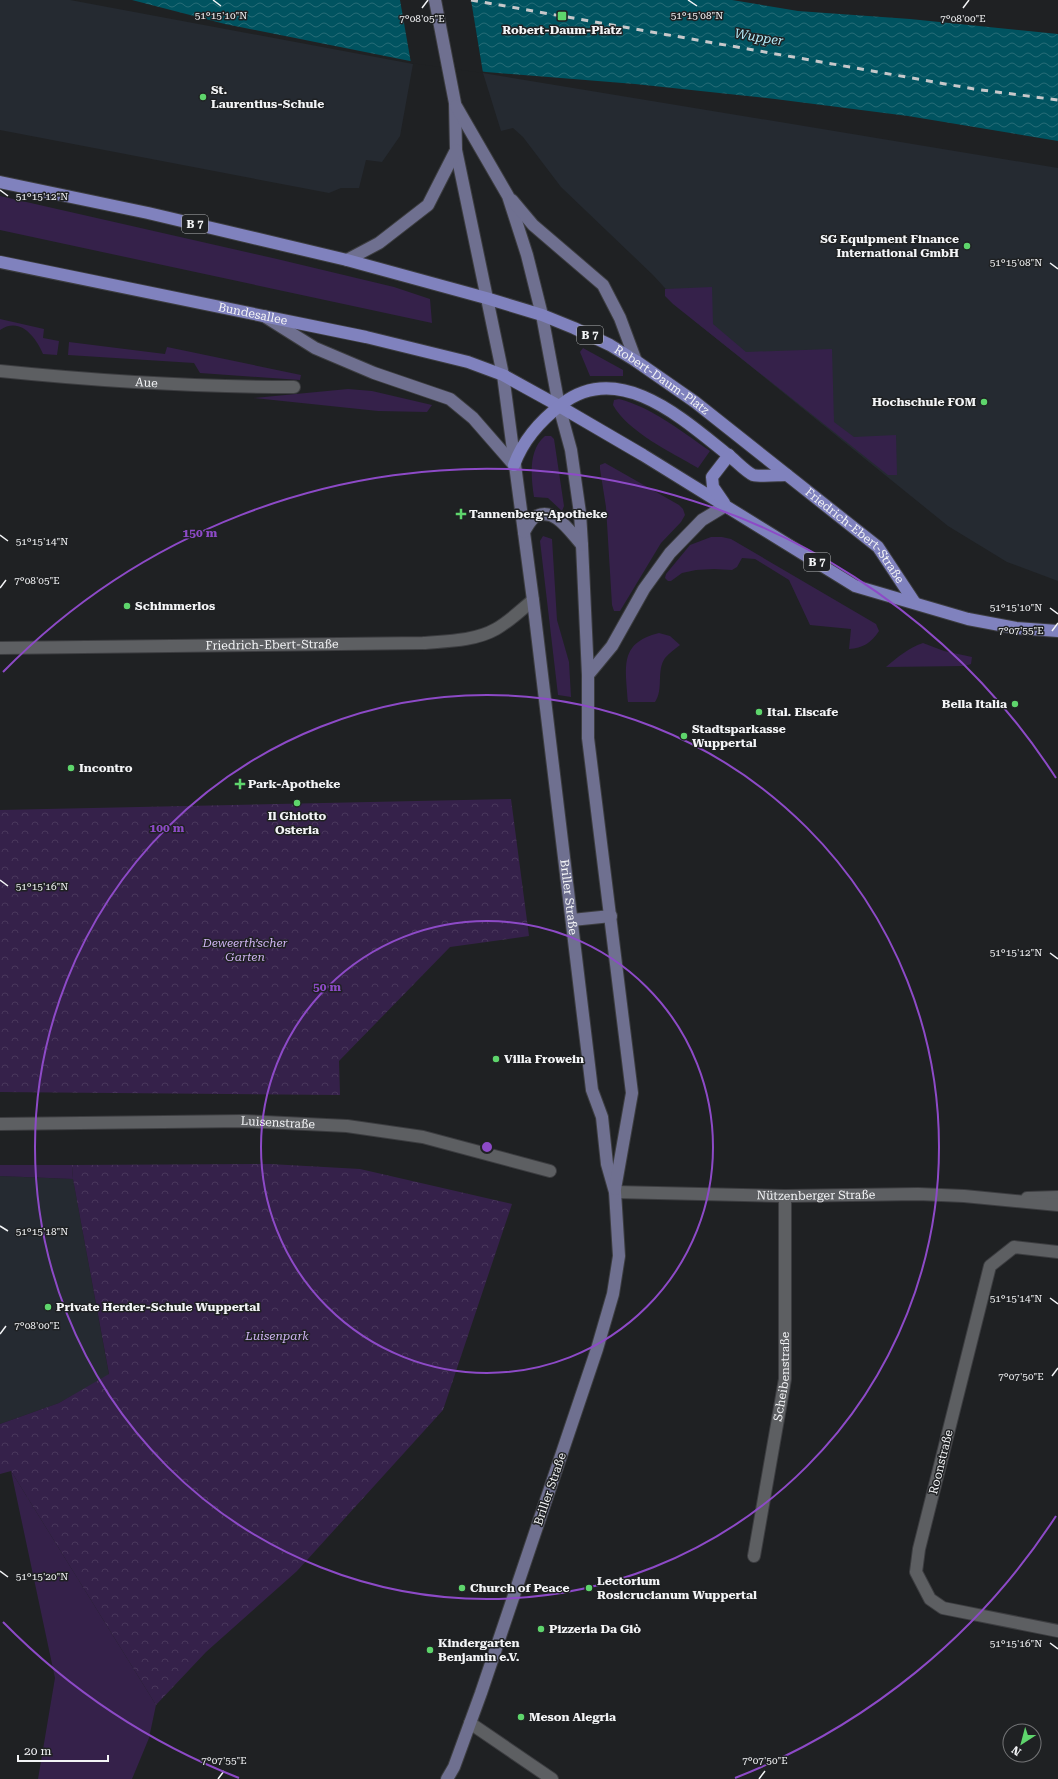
<svg xmlns="http://www.w3.org/2000/svg" width="1058" height="1779" font-family="'Roboto Serif',serif">
<style>
.built{fill:#252a31}
.green{fill:#35214a}
.forest{fill:url(#forest-crowns)}
.water{fill:url(#water-waves)}
.pier{fill:#1f2123}
.lines{fill:none;stroke-linecap:round;stroke-linejoin:round}
.minor-casing{stroke:#3c3d40;stroke-width:14}
.tertiary-casing{stroke:#3c3d40;stroke-width:14}
.secondary-casing{stroke:#3c3d40;stroke-width:14}
.primary-casing{stroke:#3c3d40;stroke-width:14}
.minor{stroke:#5d5f62;stroke-width:12}
.tertiary{stroke:#5d5f62;stroke-width:12}
.secondary{stroke:#6f7090;stroke-width:12}
.primary{stroke:#8082be;stroke-width:12}
.rail{stroke:#c7c8ca;stroke-width:3;stroke-dasharray:7 7;stroke-linecap:butt}
.ticks{fill:none;stroke:#f3f4f6;stroke-width:1.5}
.ring{fill:none;stroke:#8d4ac7;stroke-width:2}
.poi-dot{fill:#5ed56c;stroke:#1f2123;stroke-width:1.5}
.labels{text-anchor:middle;dominant-baseline:central;stroke-width:3;stroke-linejoin:round;paint-order:stroke}
.shield{fill:#1f2123;stroke:#b3b5b7;stroke-width:1}
.shield-label{font-size:11px;font-weight:bold;fill:#f3f4f6}
.poi-label{font-size:12px;font-weight:bold;fill:#f3f4f6;stroke:#1f2123;text-anchor:start}
.street-label{font-size:12px;fill:#f3f4f6;stroke:#1f2123}
.park-label{font-size:12px;font-style:italic;fill:#ceb3f1;stroke:#1f2123}
.water-label{font-size:13px;font-style:italic;fill:#b6eefb;stroke:#1f2123}
.ticks-label{font-size:10px;text-anchor:middle;fill:#f3f4f6;stroke:#1f2123;stroke-width:3;stroke-linejoin:round;paint-order:stroke}
.centre{fill:#8d4ac7;stroke:#1f2123;stroke-width:2}
.ring-label{font-size:12px;text-anchor:middle;font-weight:bold;fill:#8d4ac7;stroke:#1f2123;stroke-width:3;stroke-linejoin:round;paint-order:stroke}
</style>
<defs>
<pattern id="forest-crowns" width="20" height="18" patternUnits="userSpaceOnUse"><rect width="20" height="18" fill="#35214a"/><path d="M2 6a3 3 0 1 1 6 0M12 15a3 3 0 1 1 6 0" fill="none" stroke="#49375c"/></pattern>
<pattern id="water-waves" width="16" height="10" patternUnits="userSpaceOnUse"><rect width="16" height="10" fill="#005360"/><path d="M0 5q4-4 8 0t8 0" fill="none" stroke="#266c77"/></pattern>
</defs>
<rect width="100%" height="100%" fill="#1f2123"/>
<g class="built">
<polygon points="0,0 70,0 413,64 400,136 382,162 366,160 359,188 341,188 329,193 0,130"/>
<polygon points="483,73 1058,168 1058,581 1007,562 948,526 696,322 653,275 561,187 523,137 513,128 501,131"/>
<polygon points="0,1176 73,1179 109,1375 59,1403 0,1424"/>
</g>
<g class="green">
<polygon points="0,196 277,259 394,287 430,299 432,323 0,230"/>
<polygon points="712,287 713,324 746,352 832,349 834,422 854,437 896,435 897,475 888,475 673,304 665,296 665,289"/>
<path d="M0 319 44 329 43 338 59 341 57 355 43 354C36 337 20 316 0 330Z"/>
<polygon points="69,342 165,354 167,347 301,375 300,380 200,373 194,363 68,355"/>
<polygon points="583,348 623,370 623,376 590,376 580,352"/>
<polygon points="348,389 372,391 432,405 427,412 378,411 253,398"/>
<path d="M619 399C653 408 681 431 710 451L698 468C671 452 628 432 613 405L614 400Z"/>
<path d="M545 436H551L554 439 564 506 562 511 548 498 534 497C531 477 528 450 545 436Z"/>
<polygon points="605,463 679,505 683,509 685,515 681,522 661,543 620,611 614,611 612,605 606,507 600,469 600,465"/>
<polygon points="543,536 552,539 557,620 569,662 571,697 558,695 540,541"/>
<path d="M711 537H722L731 539 876 624 879 631C871 643 863 648 849 649L851 629 810 625 789 580 755 559 742 558 737 567 732 570 714 569 696 570 682 573 671 581H668L665 578 666 574 690 545Z"/>
<path d="M659 633 670 636 680 645C675 649 669 653 665 658 656 671 664 689 655 702H628C626 668 618 643 659 633Z"/>
<path d="M923 643 944 651 972 657 971 664 965 666 886 667C898 657 908 648 923 643Z"/>
<polygon points="0,1165 72,1165 73,1179 0,1176"/>
<polygon points="11,1471 156,1705 149,1738 132,1779 38,1779 55,1678"/>
</g>
<g class="forest">
<polygon points="511,799 529,936 450,947 339,1061 340,1095 0,1092 0,810"/>
<polygon points="270,1164 360,1169 512,1204 443,1410 297,1571 206,1652 156,1705 11,1471 0,1474 0,1424 59,1403 109,1374 73,1179 72,1165"/>
</g>
<polygon class="water" points="132,0 732,0 798,11 910,19 1058,34 1058,141 908,116 775,99 635,84 486,72 410,61 225,24"/>
<polygon class="pier" points="400,0 471,0 483,73 411,63"/>
<g class="lines">
<defs>
<g id="minor">
<path id="s1" d="M0 371C98 381 196 387 294 387"/>
<path id="s2" d="M0 648 423 643C447 641 475 641 496 629 510 621 521 610 533 600"/>
<path id="s3" d="M0 1124 244 1121 347 1126 423 1137 550 1171"/>
<polyline points="1027,1198 1058,1197"/>
<polyline points="1058,1252 1014,1247 990,1266 919,1549 916,1572 930,1599 943,1608 1058,1631"/>
<path id="s4" d="M754 1556 785 1379V1196"/>
<polyline points="470,1723 552,1779"/>
</g>
<g id="tertiary">
<path id="s5" d="M615 1192 785 1196 918 1194 964 1196 1058 1205"/>
</g>
<g id="secondary">
<path id="s6" d="M435 0 455 103 456 150 503 375 533 600 592 1090 602 1117 607 1164 615 1192 619 1256 613 1294 597 1349 481 1693 454 1767 447 1779"/>
<polyline points="456,106 508,196 527,255 542,315 559,406 571,450 580,513 582,545 588,675 588,738 632,1093 615,1189"/>
<polyline points="512,200 533,225 603,285 620,318 636,361"/>
<polyline points="347,260 379,243 428,205 456,150"/>
<polyline points="264,316 315,348 374,373 450,399 473,418 514,465"/>
<path d="M524 532C527 527 530 520 535 517 554 505 571 533 582 545"/>
<polyline points="588,675 612,646 644,589 670,553 702,520 725,506"/>
<polyline points="572,920 611,916"/>
</g>
<g id="primary">
<path id="s7" d="M0 182 148 213 347 260 486 298 542 315 574 328 610 345 636 361 695 402 878 547 915 603"/>
<path id="s8" d="M0 262 366 337 468 362 503 375 559 406 643 455 855 586 968 619 1016 628 1058 631"/>
<path d="M514 465C523 440 541 420 562 404 619 360 683 419 727 454 734 459 746 472 753 475 761 477 779 475 787 475"/>
<polyline points="724,503 713,487 712,477 729,455"/>
</g>
</defs>
<use href="#minor" class="minor-casing"/>
<use href="#tertiary" class="tertiary-casing"/>
<use href="#secondary" class="secondary-casing"/>
<use href="#primary" class="primary-casing"/>
<use href="#minor" class="minor"/>
<use href="#tertiary" class="tertiary"/>
<use href="#secondary" class="secondary"/>
<use href="#primary" class="primary"/>
<polyline class="rail" points="471,0 974,89 1058,100"/>
</g>
<path class="ticks" d="M213 0 221 6M688 0 697 6M422 8 428 0M963 8 969 0M0 190 8 196M1050 263 1058 269M0 535 8 541M0 588 6 580M1050 608 1058 614M1052 631 1058 623M0 880 8 886M1050 953 1058 959M0 1226 8 1231M1050 1298 1058 1304M0 1334 6 1326M1052 1376 1058 1368M0 1571 8 1577M1050 1643 1058 1649M218 1779 224 1771M759 1779 765 1771"/>
<g class="ring">
<circle cx="487" cy="1147" r="226"/>
<circle cx="487" cy="1147" r="452"/>
<path d="M1056 1516A678 678 0 0 1 735 1778M239 1778A678 678 0 0 1 3 1622M3 672A678 678 0 0 1 1056 778"/>
</g>
<g class="poi-dot">
<rect x="557" y="11" width="10" height="10" rx="2"/>
<circle cx="203" cy="97" r="4"/>
<circle cx="967" cy="246" r="4"/>
<circle cx="984" cy="402" r="4"/>
<path d="M459 508h4v4h4v4h-4v4h-4v-4h-4v-4h4z"/>
<circle cx="127" cy="606" r="4"/>
<circle cx="1015" cy="704" r="4"/>
<circle cx="759" cy="712" r="4"/>
<circle cx="684" cy="736" r="4"/>
<circle cx="71" cy="768" r="4"/>
<path d="M238 778h4v4h4v4h-4v4h-4v-4h-4v-4h4z"/>
<circle cx="297" cy="803" r="4"/>
<circle cx="496" cy="1059" r="4"/>
<circle cx="48" cy="1307" r="4"/>
<circle cx="462" cy="1588" r="4"/>
<circle cx="589" cy="1588" r="4"/>
<circle cx="541" cy="1629" r="4"/>
<circle cx="430" cy="1650" r="4"/>
<circle cx="521" cy="1717" r="4"/>
</g>
<g class="labels">
<g class="shield">
<rect x="182" y="215" width="26" height="18" rx="3"/>
<rect x="577" y="326" width="26" height="18" rx="3"/>
<rect x="804" y="553" width="26" height="18" rx="3"/>
</g>
<g class="shield-label">
<text x="195" y="224">B 7</text>
<text x="590" y="335">B 7</text>
<text x="817" y="562">B 7</text>
</g>
<g class="poi-label">
<text x="562" y="30" text-anchor="middle">Robert-Daum-Platz</text>
<text x="211" y="90">St.<tspan x="211" dy="14">Laurentius-Schule</tspan></text>
<text x="959" y="239" text-anchor="end">SG Equipment Finance<tspan x="959" dy="14">International GmbH</tspan></text>
<text x="976" y="402" text-anchor="end">Hochschule FOM</text>
<text x="469" y="514">Tannenberg-Apotheke</text>
<text x="135" y="606">Schimmerlos</text>
<text x="1007" y="704" text-anchor="end">Bella Italia</text>
<text x="767" y="712">Ital. Eiscafe</text>
<text x="692" y="729">Stadtsparkasse<tspan x="692" dy="14">Wuppertal</tspan></text>
<text x="79" y="768">Incontro</text>
<text x="248" y="784">Park-Apotheke</text>
<text x="297" y="816" text-anchor="middle">Il Ghiotto<tspan x="297" dy="14">Osteria</tspan></text>
<text x="504" y="1059">Villa Frowein</text>
<text x="56" y="1307">Private Herder-Schule Wuppertal</text>
<text x="597" y="1581">Lectorium<tspan x="597" dy="14">Rosicrucianum Wuppertal</tspan></text>
<text x="470" y="1588">Church of Peace</text>
<text x="549" y="1629">Pizzeria Da Giò</text>
<text x="438" y="1643">Kindergarten<tspan x="438" dy="14">Benjamin e.V.</tspan></text>
<text x="529" y="1717">Meson Alegria</text>
</g>
<g class="street-label">
<text stroke="none"><textPath href="#s8" startOffset="258">Bundesallee</textPath></text>
<text stroke="none"><textPath href="#s7" startOffset="695">Robert-Daum-Platz</textPath></text>
<text stroke="none"><textPath href="#s1" startOffset="147">Aue</textPath></text>
<text stroke="none"><textPath href="#s7" startOffset="944">Friedrich-Ebert-Straße</textPath></text>
<text stroke="none"><textPath href="#s2" startOffset="272">Friedrich-Ebert-Straße</textPath></text>
<text stroke="none"><textPath href="#s6" startOffset="908">Briller Straße</textPath></text>
<text stroke="none"><textPath href="#s3" startOffset="278">Luisenstraße</textPath></text>
<text stroke="none"><textPath href="#s5" startOffset="201">Nützenberger Straße</textPath></text>
<text stroke="none"><textPath href="#s4" startOffset="182">Scheibenstraße</textPath></text>
<text transform="translate(941 1462) rotate(-76)">Roonstraße</text>
<text transform="translate(550 1489) rotate(-71)">Briller Straße</text>
</g>
<g class="park-label">
<text x="245" y="943">Deweerth’scher<tspan x="245" dy="14">Garten</tspan></text>
<text x="277" y="1336">Luisenpark</text>
</g>
<g class="water-label">
<text transform="translate(759 37) rotate(9)">Wupper</text>
</g>
</g>
<g class="ticks-label">
<text x="221" y="19">51°15'10"N</text>
<text x="697" y="19">51°15'08"N</text>
<text x="422" y="22">7°08'05"E</text>
<text x="963" y="22">7°08'00"E</text>
<text x="42" y="200">51°15'12"N</text>
<text x="1016" y="266">51°15'08"N</text>
<text x="42" y="545">51°15'14"N</text>
<text x="37" y="584">7°08'05"E</text>
<text x="1016" y="611">51°15'10"N</text>
<text x="1021" y="634">7°07'55"E</text>
<text x="42" y="890">51°15'16"N</text>
<text x="1016" y="956">51°15'12"N</text>
<text x="42" y="1235">51°15'18"N</text>
<text x="1016" y="1302">51°15'14"N</text>
<text x="37" y="1329">7°08'00"E</text>
<text x="1021" y="1380">7°07'50"E</text>
<text x="42" y="1580">51°15'20"N</text>
<text x="1016" y="1647">51°15'16"N</text>
<text x="224" y="1764">7°07'55"E</text>
<text x="765" y="1764">7°07'50"E</text>
</g>
<circle cx="487" cy="1147" r="6" class="centre"/>
<g class="ring-label">
<text x="200" y="537">150 m</text>
<text x="167" y="832">100 m</text>
<text x="327" y="991">50 m</text>
</g>
<g transform="translate(1022 1743) rotate(216)"><circle r="19" fill="#1f2123" stroke="#747577"/>
<path d="M0-3L7 15L0 10L-7 15Z" fill="#5ed56c"/>
<text y="-6" font-size="11" font-weight="bold" text-anchor="middle" fill="#f3f4f6">N</text>
</g>
<path d="M18 1755v6h90v-6" fill="none" stroke="#f3f4f6" stroke-width="2"/>
<text x="24" y="1755" font-size="12" fill="#f3f4f6" stroke="#1f2123" stroke-width="3" paint-order="stroke">20 m</text>
</svg>
